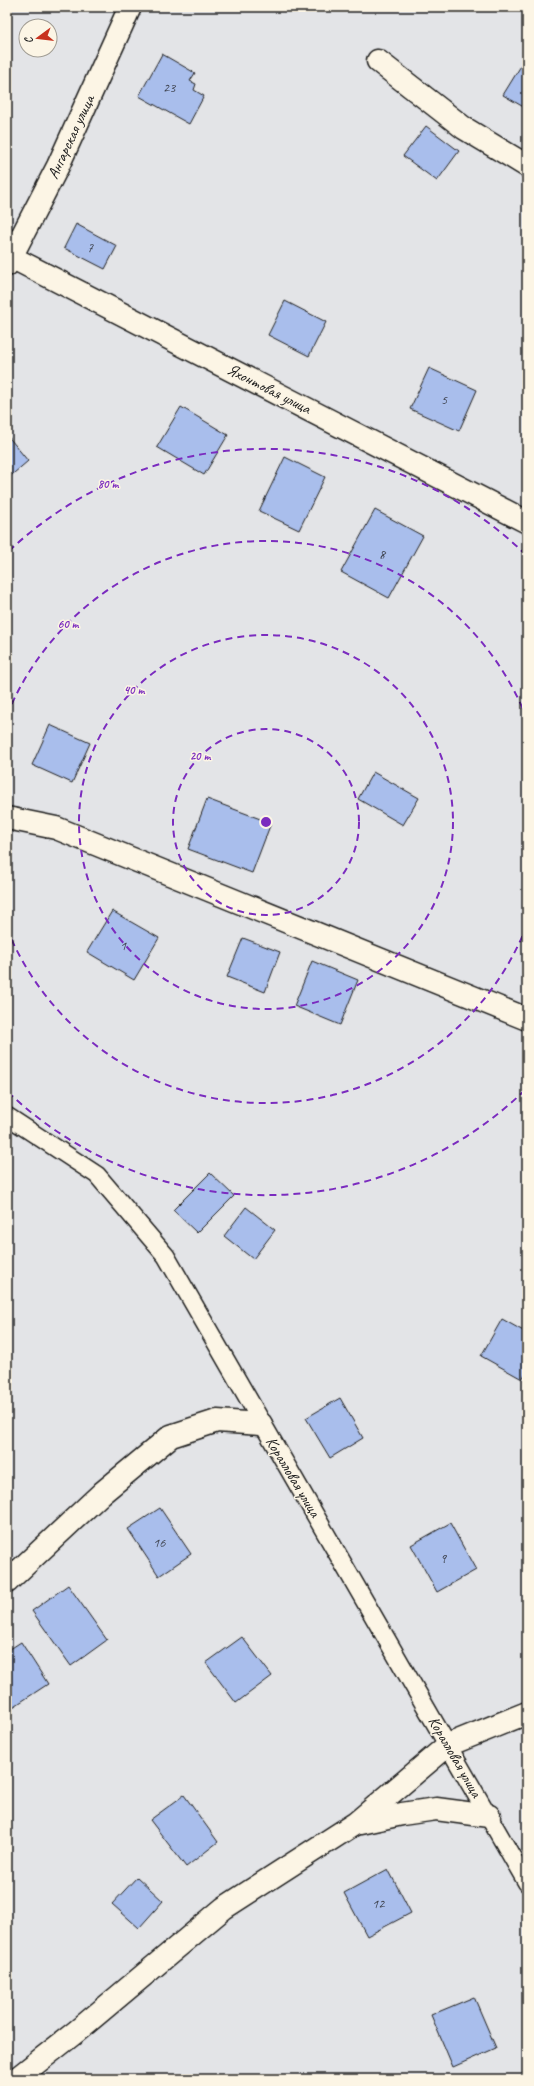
<svg xmlns="http://www.w3.org/2000/svg" width="534" height="2086" font-family="Caveat,sans-serif">
<style>
.building{fill:#a9beec;stroke:#1c1c1c}
.lines{fill:none;stroke-linecap:round;stroke-linejoin:round}
.lane-casing{stroke:#1c1c1c;stroke-width:20}
.street-casing{stroke:#1c1c1c;stroke-width:25}
.lane{stroke:#fcf5e5;stroke-width:17}
.street{stroke:#fcf5e5;stroke-width:22}
.ring{fill:none;stroke:#7b2cbf;stroke-width:2;stroke-dasharray:7 5}
.labels{text-anchor:middle;dominant-baseline:central;stroke-width:3;stroke-linejoin:round;paint-order:stroke}
.number-label{font-size:14px;fill:#3f4450}
.street-label{font-size:16px;fill:#1c1c1c;stroke:#fcf5e5}
.centre{fill:#7b2cbf;stroke:#fcf5e5;stroke-width:2}
.ring-label{font-size:12px;text-anchor:middle;font-weight:bold;fill:#7b2cbf;stroke:#fcf5e5;stroke-width:3;stroke-linejoin:round;paint-order:stroke}
</style>
<rect width="100%" height="100%" fill="#e3e4e7"/>
<filter id="ink" filterUnits="userSpaceOnUse"><feTurbulence type="fractalNoise" baseFrequency=".025" numOctaves="2"/><feDisplacementMap in="SourceGraphic" scale="8" xChannelSelector="R" yChannelSelector="G"/><feConvolveMatrix kernelMatrix="1 2 1 2 8 2 1 2 1" color-interpolation-filters="sRGB"/></filter>
<g filter="url(#ink)">
<g class="building">
<polygon points="162,54 195,73 190,81 196,84 194,90 204,96 189,124 139,96"/>
<polygon points="527,56 527,109 503,95"/>
<polygon points="426,126 459,151 437,181 403,156"/>
<polygon points="76,224 117,246 105,269 64,248"/>
<polygon points="285,301 326,322 309,356 268,335"/>
<polygon points="429,368 477,390 459,431 410,409"/>
<polygon points="181,407 228,435 204,475 157,447"/>
<polygon points="7,435 28,461 7,479"/>
<polygon points="285,457 325,477 299,530 259,511"/>
<polygon points="375,510 423,536 389,598 341,572"/>
<polygon points="50,725 90,743 72,783 32,765"/>
<polygon points="373,772 419,798 403,825 358,799"/>
<polygon points="207,799 271,823 252,873 188,849"/>
<polygon points="112,911 159,938 134,980 87,952"/>
<polygon points="243,938 280,952 265,992 227,977"/>
<polygon points="312,961 358,980 340,1025 294,1006"/>
<polygon points="210,1173 234,1196 197,1233 173,1210"/>
<polygon points="246,1207 275,1230 253,1259 224,1236"/>
<polygon points="502,1319 527,1333 527,1371 522,1379 481,1356"/>
<polygon points="340,1398 363,1438 330,1458 306,1418"/>
<polygon points="160,1508 191,1554 159,1576 128,1529"/>
<polygon points="450,1523 476,1570 437,1592 411,1545"/>
<polygon points="68,1585 107,1640 71,1666 32,1611"/>
<polygon points="242,1637 272,1676 236,1703 206,1663"/>
<polygon points="21,1642 48,1684 10,1709 7,1705 7,1651"/>
<polygon points="184,1795 218,1842 186,1867 150,1820"/>
<polygon points="388,1869 411,1913 367,1936 344,1893"/>
<polygon points="137,1877 163,1901 139,1928 112,1904"/>
<polygon points="474,1997 496,2048 453,2067 431,2015"/>
</g>
<g class="lines">
<defs>
<polyline id="lane" points="7,1116 97,1175 166,1256 527,1883"/>
<g id="street">
<polyline points="378,61 464,128 527,166"/>
<polyline points="11,257 527,522"/>
<polyline points="7,265 58,166 130,7"/>
<polyline points="7,818 56,828 527,1019"/>
<polyline points="7,1582 102,1493 171,1436 217,1421 261,1424"/>
<polyline points="360,1823 402,1814 436,1809 489,1816"/>
<polyline points="16,2079 77,2031 224,1908 356,1823 448,1745 527,1713"/>
</g>
</defs>
<use href="#lane" class="lane-casing"/>
<use href="#street" class="street-casing"/>
<use href="#lane" class="lane"/>
<use href="#street" class="street"/>
</g>
</g>
<g class="ring">
<circle cx="266" cy="822" r="93"/>
<circle cx="266" cy="822" r="187"/>
<path d="M527 925A280 280 0 0 1 7 929M7 715A280 280 0 0 1 527 719"/>
<path d="M525 1090A373 373 0 0 1 9 1093M9 551A373 373 0 0 1 525 554"/>
</g>
<g class="labels">
<g class="number-label">
<text x="169" y="87">23</text>
<text x="90" y="247">7</text>
<text x="444" y="399">5</text>
<text x="382" y="554">8</text>
<text x="123" y="945">1</text>
<text x="159" y="1542">16</text>
<text x="443" y="1558">9</text>
<text x="378" y="1903">12</text>
</g>
<g class="street-label">
<text transform="translate(71 137) rotate(-65)">Ангарская улица</text>
<text transform="translate(269 389) rotate(27)">Яхонтовая улица</text>
<text transform="translate(293 1477) rotate(59)">Коралловая улица</text>
<text transform="translate(455 1757) rotate(60)">Коралловая улица</text>
</g>
</g>
<circle cx="266" cy="822" r="6" class="centre"/>
<g class="ring-label">
<text x="108" y="488">80 m</text>
<text x="68" y="628">60 m</text>
<text x="134" y="694">40 m</text>
<text x="200" y="760">20 m</text>
</g>
<rect width="534" height="2086" fill="none" stroke="#fcf5e5" stroke-width="24"/>
<rect x="12" y="12" width="510" height="2062" fill="none" stroke="#1c1c1c" stroke-width="1.5" filter="url(#ink)"/>
<g transform="translate(38 38) rotate(255)"><circle r="19" fill="#fcf5e5" stroke="#a29e95"/>
<path d="M0-3L7 15L0 10L-7 15Z" fill="#c8321e"/>
<text y="-6" font-size="11" font-weight="bold" text-anchor="middle" fill="#1c1c1c">С</text>
</g>
</svg>
